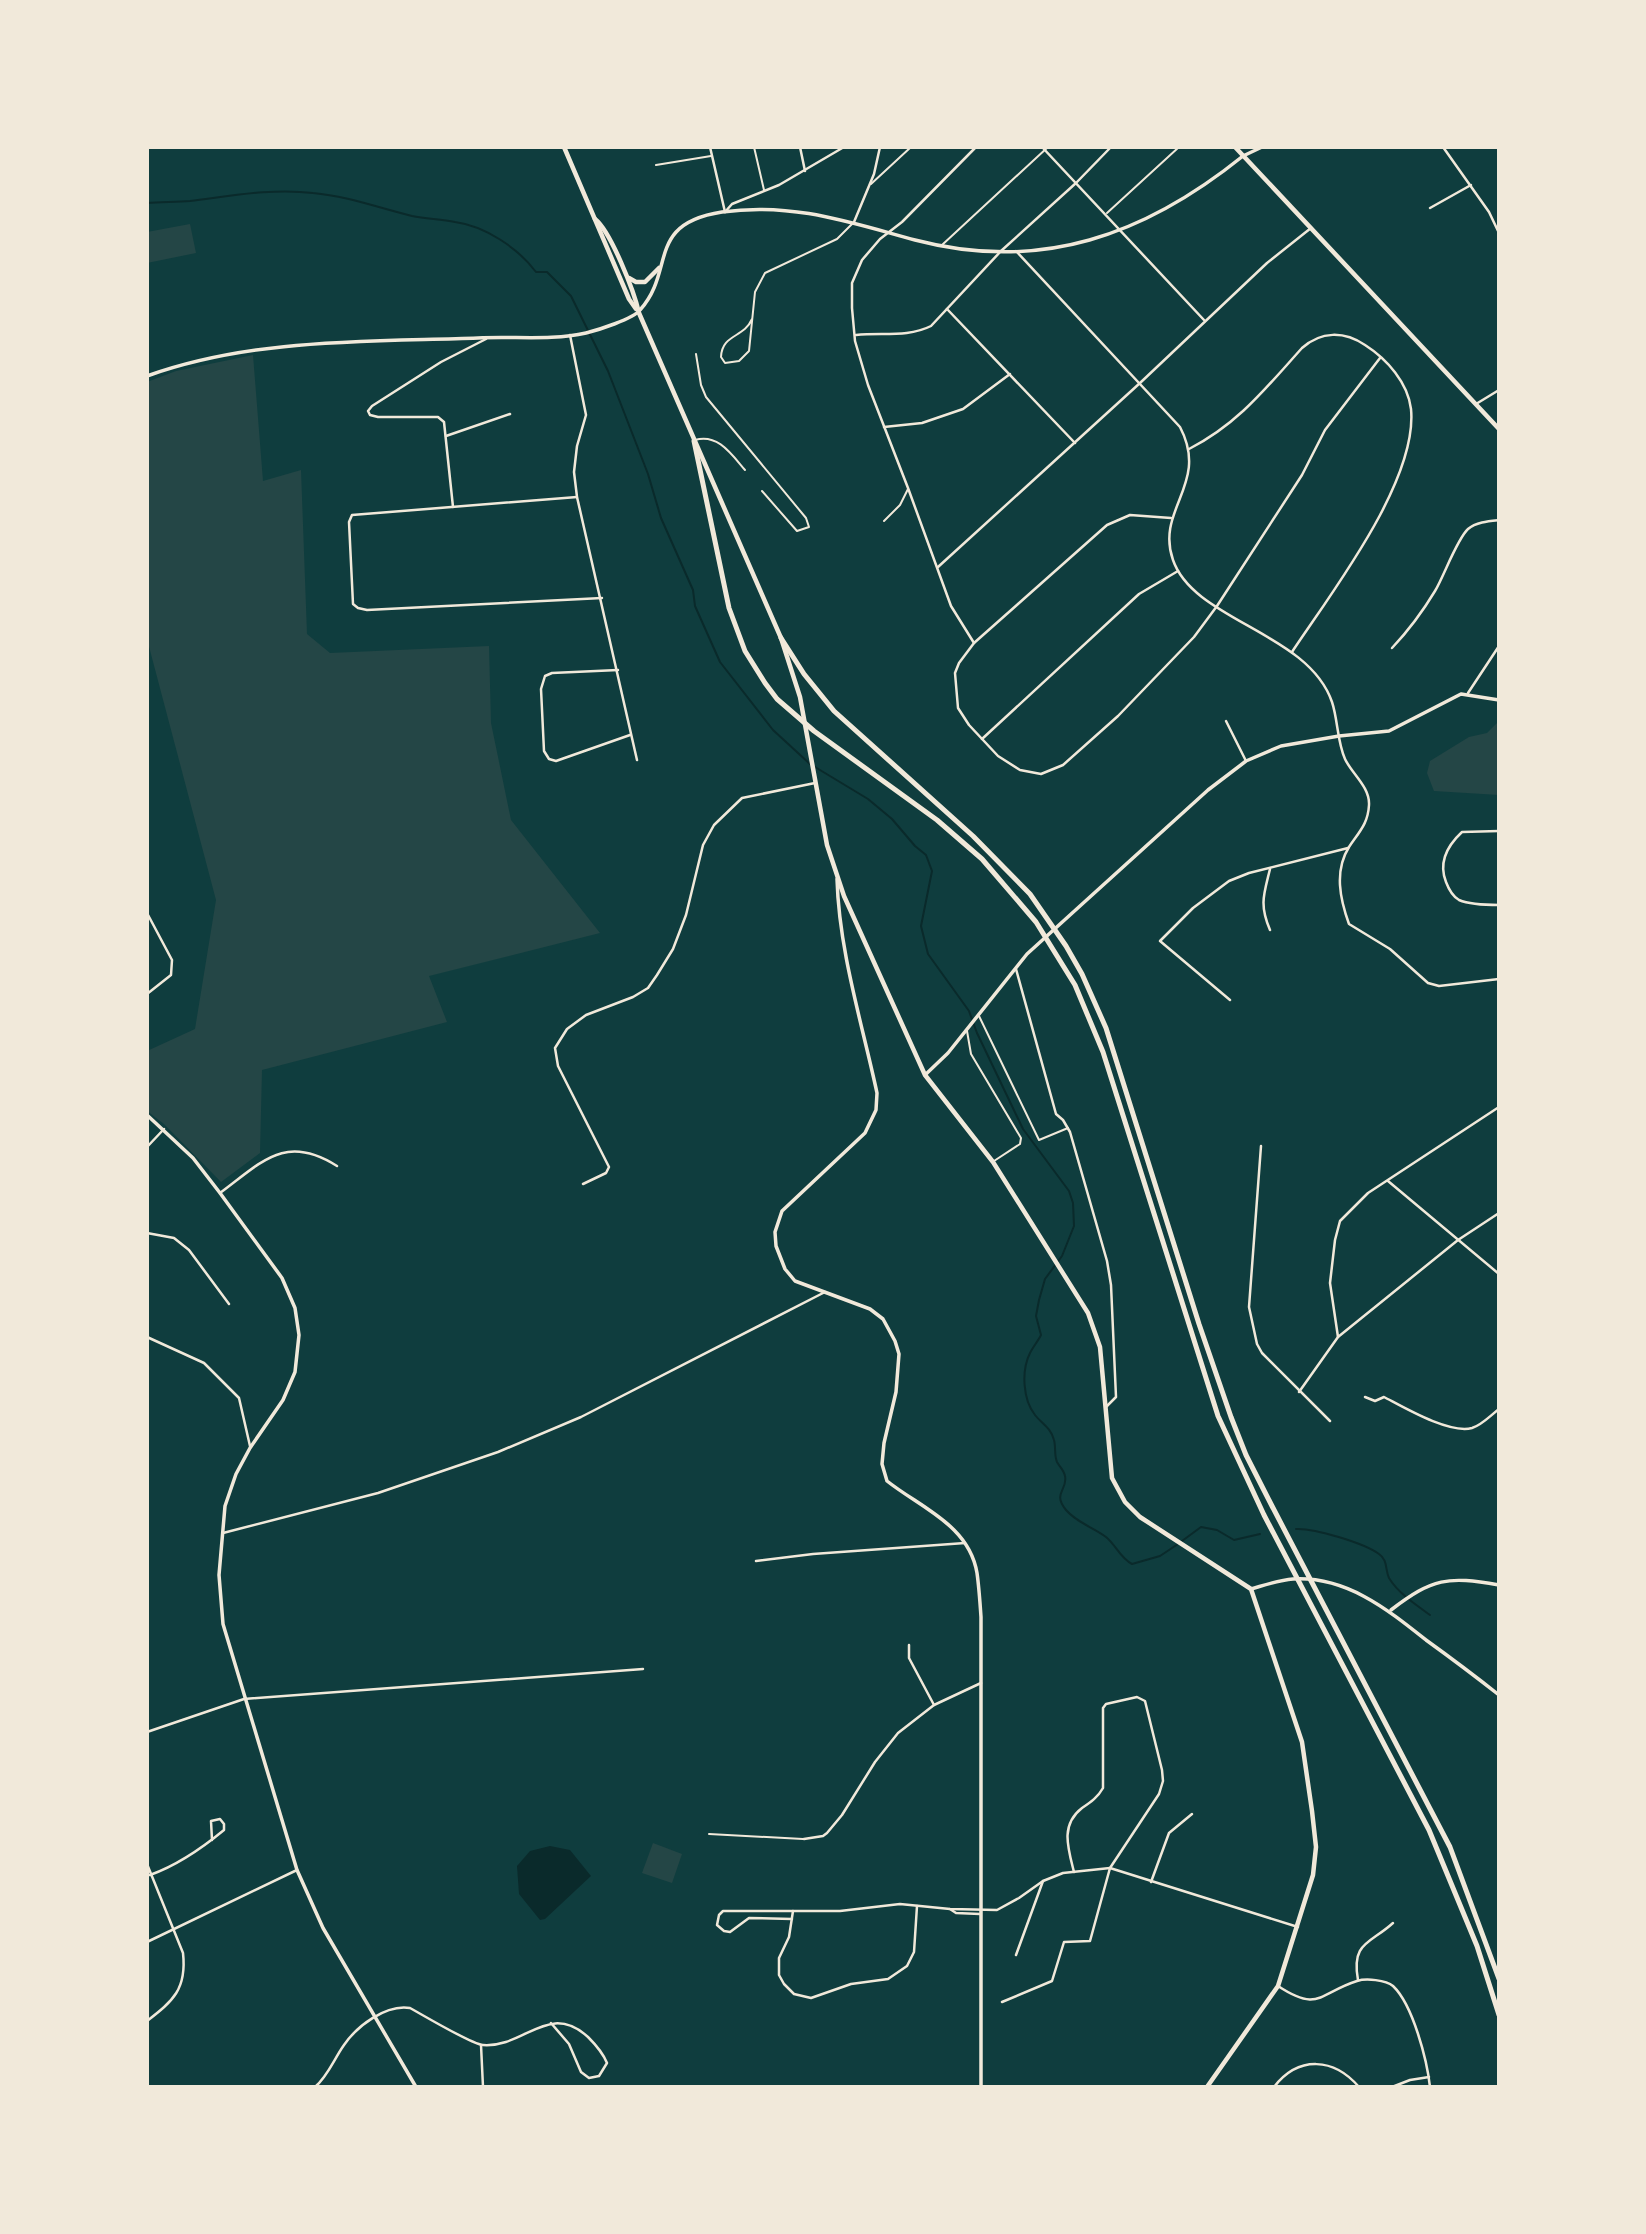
<svg xmlns="http://www.w3.org/2000/svg" width="1646" height="2234" font-family="'IBM Plex Serif',serif">
<style>
.green{fill:#244646}
.water{fill:#0a2a2b}
.lines{fill:none;stroke-linecap:round;stroke-linejoin:round}
.stream{stroke:#0a2a2b;stroke-width:2}
.service{stroke:#f1e9da;stroke-width:2}
.minor{stroke:#f1e9da;stroke-width:2.5}
.tertiary{stroke:#f1e9da;stroke-width:3.5}
.secondary{stroke:#f1e9da;stroke-width:3.5}
.primary{stroke:#f1e9da;stroke-width:4.5}
.motorway{stroke:#f1e9da;stroke-width:5}
</style>
<rect width="100%" height="100%" fill="#0f3d3e"/>
<g class="green">
<polygon points="190,224 196,253 147,263 147,232"/>
<polygon points="253,355 263,481 301,470 307,634 330,653 489,646 491,723 511,820 600,933 429,976 447,1022 262,1070 260,1153 221,1182 164,1124 147,1111 147,1051 195,1029 216,900 147,639 147,382 176,371"/>
<polygon points="1499,721 1499,795 1434,791 1427,773 1430,761 1469,737 1487,733"/>
<polygon points="653,1843 682,1854 672,1883 642,1873"/>
</g>
<polygon class="water" points="550,1846 570,1850 591,1876 545,1919 540,1920 519,1894 517,1866 530,1851"/>
<g class="lines">
<g class="stream">
<path d="M147 203C161 202 176 202 190 201 231 196 272 188 313 193 347 196 379 208 412 216 427 219 441 219 455 222 485 226 518 248 536 272H547L571 296 608 371 648 474 661 518 693 590 695 606 720 662 773 730 810 764"/>
<path d="M815 767 868 799 892 819 915 846 926 855 932 871 921 926 928 954 969 1011 977 1033 1023 1129 1069 1191 1073 1203 1074 1226 1062 1256 1045 1279 1039 1300 1036 1316 1041 1335C1038 1341 1033 1347 1030 1353 1021 1371 1023 1400 1035 1415 1042 1424 1051 1428 1054 1440 1056 1447 1054 1455 1057 1462 1059 1466 1064 1470 1065 1476 1068 1490 1052 1493 1066 1510 1077 1523 1093 1527 1106 1537 1116 1545 1120 1558 1132 1564L1160 1556 1178 1544"/>
<path d="M1296 1529C1314 1528 1364 1543 1379 1554 1388 1560 1385 1570 1389 1578 1398 1593 1416 1605 1430 1615"/>
<polyline points="1182,1541 1201,1527 1217,1530 1234,1540 1260,1534"/>
</g>
<g class="service">
<polyline points="754,147 764,190"/>
<polyline points="656,165 711,156"/>
<polyline points="871,184 911,147"/>
<polyline points="1107,213 1179,147"/>
<polyline points="942,245 1048,147"/>
<path d="M752 319C744 338 722 334 721 357L725 363 739 361 749 351 755 292 765 273 837 239 852 224"/>
<polyline points="696,354 701,385 706,397 806,518 809,527 797,531 762,491"/>
<path d="M695 440C718 433 732 455 745 470"/>
<polyline points="884,521 900,505 908,489"/>
<polyline points="979,1016 1039,1140 1068,1128"/>
<polyline points="967,1031 971,1054 1021,1138 1020,1144 994,1161"/>
<polyline points="709,1834 803,1839"/>
</g>
<g class="minor">
<polyline points="710,147 725,212"/>
<polyline points="800,147 805,171"/>
<polyline points="1042,147 1204,320"/>
<polyline points="1443,147 1489,212 1499,233"/>
<polyline points="1430,208 1471,185"/>
<polyline points="725,212 732,204 779,185 844,147"/>
<polyline points="854,222 874,174 880,147"/>
<path d="M1016 251 1180 427C1210 484 1155 509 1173 560 1194 621 1308 632 1332 702 1338 720 1337 741 1345 759 1352 774 1370 787 1369 805 1368 824 1359 832 1349 847 1334 871 1340 899 1349 924L1390 949 1428 983 1439 986 1499 979"/>
<polyline points="947,309 1075,443"/>
<polyline points="570,335 586,415 577,446 574,472 577,497 637,760"/>
<path d="M856 335C882 332 907 338 931 326L1001 251 1076 183 1111 147"/>
<polyline points="1476,404 1499,390"/>
<polyline points="884,427 922,423 963,409 1010,374"/>
<polyline points="446,436 510,414"/>
<path d="M1189 449C1238 424 1266 388 1302 348 1321 331 1344 331 1365 345 1387 359 1408 383 1411 409 1418 481 1331 593 1292 652"/>
<polyline points="577,497 352,515 349,522 353,604 358,608 367,610 602,598"/>
<polyline points="453,507 444,422 438,417 378,417 370,415 368,411 372,406 441,362 486,339"/>
<polyline points="1171,518 1130,515 1107,525 974,643 959,663 955,673 958,708 969,725 998,756 1020,770 1041,774 1063,765 1118,716 1194,637 1217,606 1302,475 1325,430 1380,358"/>
<polyline points="938,567 1140,383 1267,263 1311,228"/>
<polyline points="974,643 951,606 908,488 868,385 855,341 852,308 852,283 862,260 880,239 902,222 976,147"/>
<path d="M1392 648C1408 631 1423 611 1435 591 1444 576 1457 539 1468 529 1476 522 1489 521 1499 520"/>
<polyline points="618,670 552,673 545,676 541,689 544,751 549,759 556,761 630,735"/>
<polyline points="1468,693 1499,646"/>
<polyline points="1226,721 1246,761"/>
<polyline points="982,739 1139,594 1178,571"/>
<path d="M1499 831 1462 832C1447 846 1438 862 1446 882 1449 890 1452 896 1459 900 1471 905 1487 905 1499 905"/>
<polyline points="147,913 172,960 171,975 147,994"/>
<path d="M1270 930C1259 904 1264 894 1270 869"/>
<polyline points="1016,969 1056,1114 1063,1120 1070,1132 1107,1261 1111,1285 1116,1397 1106,1407"/>
<polyline points="1230,1000 1160,941 1193,908 1229,881 1249,873 1348,848"/>
<polyline points="1261,1146 1249,1307 1257,1344 1262,1353 1330,1421"/>
<polyline points="147,1147 164,1129"/>
<polyline points="1388,1181 1499,1274"/>
<polyline points="583,1184 606,1173 609,1167 558,1066 555,1048 567,1029 586,1015 633,997 648,988 657,975 673,949 686,915 703,845 714,825 742,798 815,783"/>
<path d="M220 1193C262 1162 285 1133 337 1166"/>
<polyline points="147,1233 174,1238 189,1250 229,1304"/>
<polyline points="147,1337 204,1363 239,1398 250,1446"/>
<polyline points="1338,1337 1330,1283 1335,1240 1340,1221 1368,1193 1499,1107"/>
<polyline points="1299,1392 1338,1337 1458,1240 1499,1213"/>
<path d="M1365 1397 1375 1401 1384 1397C1405 1408 1449 1434 1472 1428 1482 1425 1491 1415 1499 1409"/>
<polyline points="223,1533 378,1493 498,1452 581,1417 825,1292"/>
<polyline points="756,1561 813,1554 965,1543"/>
<polyline points="909,1645 909,1658 934,1705"/>
<polyline points="147,1732 244,1699 643,1669"/>
<polyline points="804,1839 823,1836 827,1833 842,1815 875,1762 898,1733 934,1705 981,1683"/>
<path d="M147 1864 183 1953C187 1989 173 2001 147 2021"/>
<path d="M150 1875C178 1865 201 1849 224 1830V1824L220 1819 211 1821 212 1840"/>
<polyline points="1151,1882 1169,1833 1192,1814"/>
<polyline points="950,1909 956,1913 980,1914"/>
<polyline points="793,1911 789,1937 779,1958 779,1975 784,1984 794,1994 811,1998 851,1984 888,1979 907,1966 914,1952 917,1906"/>
<polyline points="792,1919 749,1918 730,1932 724,1931 717,1925 719,1915 723,1911 840,1911 900,1904 950,1909 997,1910 1019,1898 1043,1881 1063,1873 1110,1868 1298,1927"/>
<polyline points="147,1942 297,1870"/>
<polyline points="1016,1955 1043,1881"/>
<path d="M1358 1980C1351 1942 1370 1944 1393 1923"/>
<path d="M1278 1986C1319 2013 1319 1993 1357 1981 1366 1978 1386 1980 1393 1986 1413 2005 1427 2060 1430 2087"/>
<path d="M1002 2002 1052 1981 1064 1942 1090 1941 1110 1868 1159 1794 1163 1781 1162 1770 1145 1701 1137 1697 1106 1704 1103 1708V1788C1098 1797 1091 1802 1082 1808 1060 1825 1068 1848 1074 1872"/>
<polyline points="481,2045 483,2087"/>
<path d="M315 2087C328 2076 334 2059 344 2045 357 2026 386 2004 410 2008 423 2015 471 2044 483 2045 525 2048 548 2001 588 2037 596 2045 603 2053 607 2063L599 2076 589 2078 581 2072 569 2044 551 2023"/>
<path d="M1274 2087C1299 2055 1334 2058 1359 2087"/>
<polyline points="1392,2087 1410,2080 1429,2077"/>
</g>
<g class="tertiary">
<polyline points="1243,156 1262,147"/>
<path d="M837 879C839 951 862 1023 877 1093L876 1110 865 1133 782 1211 775 1232 776 1246 785 1269 795 1281 870 1309 883 1319 895 1341 899 1354 896 1392 884 1443 882 1464 887 1481C921 1508 969 1525 977 1573 979 1587 980 1602 981 1617V2087"/>
<polyline points="925,1075 948,1053 1027,954 1208,790 1246,761 1281,746 1339,736 1389,731 1461,694 1499,700"/>
<polyline points="147,1115 193,1158 220,1193 282,1278 295,1308 299,1335 295,1372 283,1400 250,1448 236,1474 225,1506 219,1575 223,1624 297,1870 323,1928 416,2087"/>
<path d="M1251 1589C1265 1585 1279 1580 1293 1579 1346 1576 1387 1609 1426 1640 1451 1658 1475 1676 1499 1695"/>
<path d="M1391 1610C1433 1578 1447 1576 1499 1585"/>
</g>
<path class="secondary" d="M147 376C253 338 367 342 478 338 513 336 552 341 586 333 598 330 633 319 640 310 676 270 645 224 722 212 792 202 849 222 915 240 1041 273 1145 235 1243 156"/>
<g class="primary">
<polyline points="564,147 629,299 636,309"/>
<polyline points="1235,147 1499,429"/>
<path d="M595 219C611 232 634 291 639 313L781 638 800 697 827 845 844 896 925 1075 993 1162 1088 1313 1100 1347 1112 1478 1125 1502 1140 1517 1251 1589 1302 1742 1312 1811 1316 1847 1313 1875 1278 1986 1207 2087"/>
<polyline points="629,278 636,282 645,282 659,268"/>
</g>
<g class="motorway">
<polyline points="694,441 729,608 745,651 765,683 777,699 814,731 937,820 982,859 1036,922 1075,985 1103,1052 1218,1416 1264,1515 1429,1830 1477,1946 1499,2015"/>
<polyline points="781,638 804,674 834,711 973,836 1030,894 1066,946 1082,974 1106,1028 1199,1324 1231,1417 1246,1455 1272,1506 1450,1847 1499,1979"/>
</g>
</g>
<rect width="1646" height="2234" fill="none" stroke="#f1e9da" stroke-width="298"/>
</svg>
